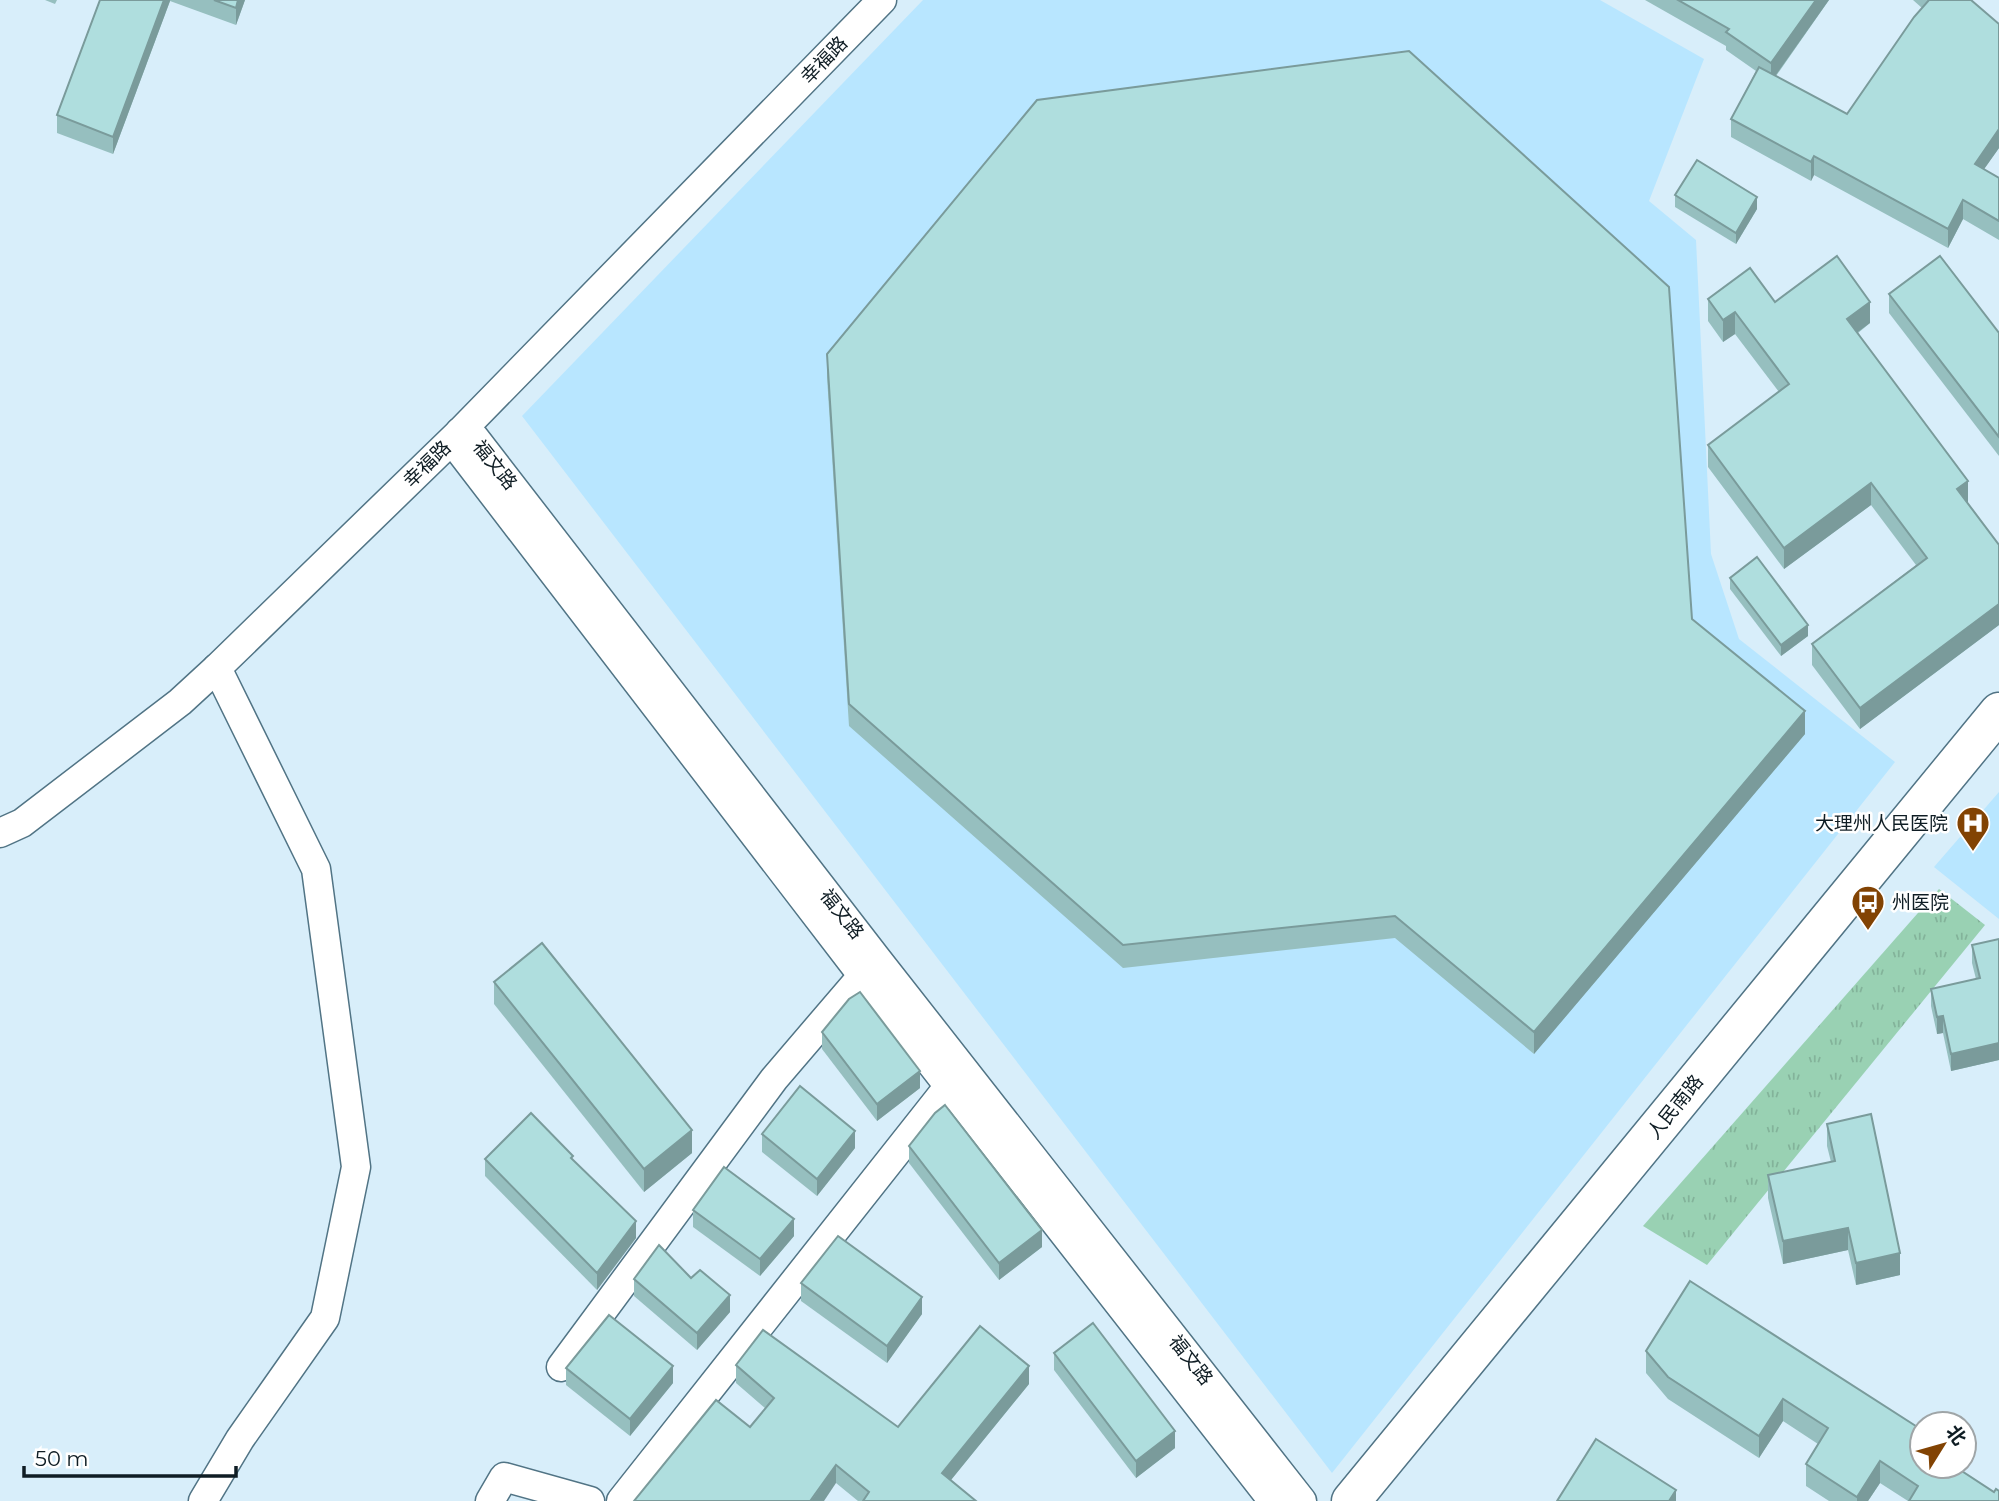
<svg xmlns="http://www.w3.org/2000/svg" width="1999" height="1501" font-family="Montserrat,'Noto Sans SC',sans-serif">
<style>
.built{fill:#b8e6ff}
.park{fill:url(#park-tufts)}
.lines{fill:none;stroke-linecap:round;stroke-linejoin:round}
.street-casing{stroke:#517485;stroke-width:31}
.primary-casing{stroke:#517485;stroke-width:41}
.street{stroke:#fff;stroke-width:28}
.primary{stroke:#fff;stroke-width:38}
.wall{fill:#96bfbf}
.shaded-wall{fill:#7a9b9b}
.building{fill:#afdede;stroke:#7a9b9b;stroke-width:2}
.labels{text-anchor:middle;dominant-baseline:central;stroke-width:5;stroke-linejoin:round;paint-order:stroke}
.street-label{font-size:19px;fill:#0f1d24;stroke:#fff}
.poi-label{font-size:19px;fill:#0f1d24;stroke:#fff;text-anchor:end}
</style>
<defs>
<pattern id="park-tufts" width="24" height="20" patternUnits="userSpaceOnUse" patternTransform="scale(1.75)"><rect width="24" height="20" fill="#99d1b3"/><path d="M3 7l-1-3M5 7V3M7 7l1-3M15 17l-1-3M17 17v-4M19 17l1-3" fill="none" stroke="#83b39a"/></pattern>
</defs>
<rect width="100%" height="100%" fill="#d8eefa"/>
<g class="built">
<polygon points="923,0 1600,0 1704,59 1649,201 1696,240 1711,554 1739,639 1895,762 1332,1473 522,416"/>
<polygon points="1999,792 1999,919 1934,867"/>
</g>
<polygon class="park" points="1939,889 1985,925 1707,1265 1643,1226"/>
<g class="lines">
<defs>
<g id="street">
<polyline points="460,432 474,437 877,959 1302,1501"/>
<polyline points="460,432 460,451 862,975 1273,1501"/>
<polyline points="0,833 22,823 180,702 217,668 460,432 882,0"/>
<polyline points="561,1367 774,1079 875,961"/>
<polyline points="203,1501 240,1439 325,1318 356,1167 316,869 217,668"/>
<polyline points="490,1501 504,1477 590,1501"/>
<polyline points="621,1501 960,1072"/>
</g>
<polyline id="primary" points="1351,1501 1999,712"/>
</defs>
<use href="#street" class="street-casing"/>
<use href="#primary" class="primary-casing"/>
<use href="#street" class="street"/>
<use href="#primary" class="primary"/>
</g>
<g class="wall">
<polygon points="45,0 57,0 55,4"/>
<polygon points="100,0 245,0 236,25 170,1 113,154 57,133 57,115"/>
<polygon points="1645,0 1829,0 1776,76 1847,114 1922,8 1913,0 1971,0 1999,24 1999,148 1984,169 1999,178 1999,240 1963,219 1948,248 1814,175 1811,181 1731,137 1731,119 1756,71 1726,50 1726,46"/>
<polygon points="1675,195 1757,209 1736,244 1675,207"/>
<polygon points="1889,294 1999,333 1999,456 1889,313"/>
<polygon points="1708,299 1775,302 1870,323 1858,333 1968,502 1968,503 1999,545 1999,625 1860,729 1812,665 1812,644 1916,565 1871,505 1784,569 1708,467 1708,445 1779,392 1735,334 1723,342 1708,321"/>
<polygon points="827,354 1692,619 1805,734 1534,1054 1395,938 1123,968 849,726 827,377"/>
<polygon points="1730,578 1808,636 1781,656 1730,589"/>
<polygon points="1999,939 1999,1060 1951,1071 1943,1033 1937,1034 1931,1006 1931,989 1976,979 1972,963 1972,945"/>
<polygon points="494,982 692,1153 644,1192 494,1004"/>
<polygon points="822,1032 920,1088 877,1121 822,1049"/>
<polygon points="1827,1124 1900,1275 1856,1285 1848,1250 1783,1264 1768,1198 1768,1175 1831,1162 1827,1146"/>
<polygon points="762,1134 855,1148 817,1196 762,1152"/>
<polygon points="909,1146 1042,1247 999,1280 909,1163"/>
<polygon points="485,1159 573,1160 636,1238 597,1290 485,1176"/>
<polygon points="693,1210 794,1236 760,1276 693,1227"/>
<polygon points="691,1278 730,1312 697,1350 634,1296 634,1279"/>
<polygon points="1690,1281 1922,1430 1922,1466 1954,1466 1994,1492 1996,1489 1999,1491 1999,1501 1908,1501 1880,1483 1868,1501 1829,1501 1806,1486 1806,1464 1818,1444 1783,1421 1759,1458 1668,1399 1646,1373 1646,1351"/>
<polygon points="801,1283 922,1314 887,1363 801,1301"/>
<polygon points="1054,1353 1175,1448 1136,1478 1054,1370"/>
<polygon points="736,1365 898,1427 1029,1384 951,1480 976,1501 858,1501 836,1483 750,1427 765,1408 736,1383"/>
<polygon points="566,1368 673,1383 630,1436 566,1385"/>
</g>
<g class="shaded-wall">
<polygon points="164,0 170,0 170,1 113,154 113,137"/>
<polygon points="238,0 245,0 236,25 236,8"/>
<polygon points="1816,0 1829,0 1771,82 1771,63"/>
<polygon points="1999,129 1999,148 1975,182 1975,164"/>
<polygon points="1814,156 1814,175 1811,181 1811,162"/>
<polygon points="1757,197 1757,209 1736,244 1736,233"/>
<polygon points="1963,200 1963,219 1948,248 1948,229"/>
<polygon points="1870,302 1870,323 1847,340 1847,319"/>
<polygon points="1735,312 1735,334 1723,342 1723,320"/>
<polygon points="1968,481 1968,502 1957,511 1957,489"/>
<polygon points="1871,483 1871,505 1784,569 1784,548"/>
<polygon points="1999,604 1999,625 1860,729 1860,708"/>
<polygon points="1808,625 1808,636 1781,656 1781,645"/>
<polygon points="1805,711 1805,734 1534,1054 1534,1032"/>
<polygon points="1943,1016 1943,1033 1937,1034 1937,1017"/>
<polygon points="1999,1043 1999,1060 1951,1071 1951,1054"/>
<polygon points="920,1071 920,1088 877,1121 877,1104"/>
<polygon points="692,1130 692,1153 644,1192 644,1169"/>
<polygon points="855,1131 855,1148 817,1196 817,1179"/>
<polygon points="794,1219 794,1236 760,1276 760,1259"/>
<polygon points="636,1221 636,1238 597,1290 597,1273"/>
<polygon points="1848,1228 1848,1250 1783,1264 1783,1241"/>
<polygon points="1042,1230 1042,1247 999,1280 999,1263"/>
<polygon points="1900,1253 1900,1275 1856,1285 1856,1263"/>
<polygon points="730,1295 730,1312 697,1350 697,1333"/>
<polygon points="922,1297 922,1314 887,1363 887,1346"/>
<polygon points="673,1366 673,1383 630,1436 630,1419"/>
<polygon points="1029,1366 1029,1384 942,1491 942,1473"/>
<polygon points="1783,1399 1783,1421 1759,1458 1759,1436"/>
<polygon points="1175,1431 1175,1448 1136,1478 1136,1461"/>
<polygon points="1880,1461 1880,1483 1868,1501 1857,1501 1857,1497"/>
<polygon points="836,1465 836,1483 824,1501 811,1501"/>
<polygon points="1676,1490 1676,1501 1669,1501"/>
</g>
<g class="building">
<polygon points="100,0 164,0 113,137 57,115"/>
<polygon points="214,0 238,0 236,8"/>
<polygon points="1678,0 1816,0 1771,63 1726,32 1729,29"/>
<polygon points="1929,0 1971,0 1999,24 1999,129 1975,164 1999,178 1999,221 1963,200 1948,229 1814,156 1811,162 1731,119 1759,67 1847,114 1914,17"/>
<polygon points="1409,51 1669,287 1692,619 1805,711 1534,1032 1395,916 1123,945 849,704 827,354 1037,100"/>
<polygon points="1697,160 1757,197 1736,233 1675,195"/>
<polygon points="1837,256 1870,302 1847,319 1968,481 1957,489 1999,545 1999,604 1860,708 1812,644 1927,558 1871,483 1784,548 1708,445 1789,384 1735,312 1723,320 1708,299 1750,268 1775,302"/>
<polygon points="1940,256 1999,333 1999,437 1889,294"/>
<polygon points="1757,557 1808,625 1781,645 1730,578"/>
<polygon points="1999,939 1999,1043 1951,1054 1943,1016 1937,1017 1931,989 1980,978 1972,945"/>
<polygon points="542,943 692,1130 644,1169 494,982"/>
<polygon points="860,992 920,1071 877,1104 822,1032 849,999"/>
<polygon points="800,1086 855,1131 817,1179 762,1134"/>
<polygon points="945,1105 1042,1230 999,1263 909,1146 935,1113"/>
<polygon points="531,1113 573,1156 571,1158 636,1221 597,1273 485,1159"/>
<polygon points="1871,1114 1900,1253 1856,1263 1848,1228 1783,1241 1768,1175 1835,1161 1827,1124"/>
<polygon points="724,1167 794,1219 760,1259 693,1210"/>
<polygon points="838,1236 922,1297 887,1346 801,1283"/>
<polygon points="659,1245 691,1278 700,1270 730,1295 697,1333 634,1279"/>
<polygon points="1690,1281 1922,1430 1922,1466 1954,1466 1994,1492 1996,1489 1999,1491 1999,1501 1909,1501 1918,1486 1880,1461 1857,1497 1806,1464 1828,1428 1783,1399 1759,1436 1668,1377 1646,1351"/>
<polygon points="609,1315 673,1366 630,1419 566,1368"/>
<polygon points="1093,1323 1175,1431 1136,1461 1054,1353"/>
<polygon points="980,1326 1029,1366 942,1473 976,1501 863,1501 869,1492 836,1465 811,1500 813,1501 634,1501 716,1400 750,1427 774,1398 736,1365 763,1330 898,1427"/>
<polygon points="1596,1439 1676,1490 1669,1501 1557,1501"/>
</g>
<defs>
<symbol id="hospital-pin" viewBox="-11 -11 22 30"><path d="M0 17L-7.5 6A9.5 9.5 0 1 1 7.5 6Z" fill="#824303" stroke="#fff"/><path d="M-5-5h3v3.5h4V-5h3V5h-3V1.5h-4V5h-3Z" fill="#fff"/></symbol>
<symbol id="bus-pin" viewBox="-11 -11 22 30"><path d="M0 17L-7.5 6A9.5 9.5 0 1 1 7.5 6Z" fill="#824303" stroke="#fff"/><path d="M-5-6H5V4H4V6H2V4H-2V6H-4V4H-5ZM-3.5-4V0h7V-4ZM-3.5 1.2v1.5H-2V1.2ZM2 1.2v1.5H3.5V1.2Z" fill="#fff"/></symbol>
</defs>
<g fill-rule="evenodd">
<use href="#hospital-pin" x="1954" y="804" width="38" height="52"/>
<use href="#bus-pin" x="1849" y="883" width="38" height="52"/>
</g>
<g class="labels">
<g class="street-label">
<text transform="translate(824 60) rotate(-46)">幸福路</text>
<text transform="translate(427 464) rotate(-44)">幸福路</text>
<text transform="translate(495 465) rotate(51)">福文路</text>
<text transform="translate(842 914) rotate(52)">福文路</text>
<text transform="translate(1675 1107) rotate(-51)">人民南路</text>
<text transform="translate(1191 1360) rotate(52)">福文路</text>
</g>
<g class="poi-label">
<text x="1948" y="823">大理州人民医院</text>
<text x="1892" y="902" text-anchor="start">州医院</text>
</g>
</g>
<g transform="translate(1943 1445) rotate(53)"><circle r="33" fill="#ffffff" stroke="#9fa5a7" stroke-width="2"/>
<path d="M0-5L12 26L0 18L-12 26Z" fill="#824303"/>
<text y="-10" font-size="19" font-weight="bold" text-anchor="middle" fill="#0f1d24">北</text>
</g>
<path d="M24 1466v10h212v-10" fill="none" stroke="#0f1d24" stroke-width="3.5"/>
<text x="35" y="1466" font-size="21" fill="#0f1d24" stroke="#ffffff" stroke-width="5" paint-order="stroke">50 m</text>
</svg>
